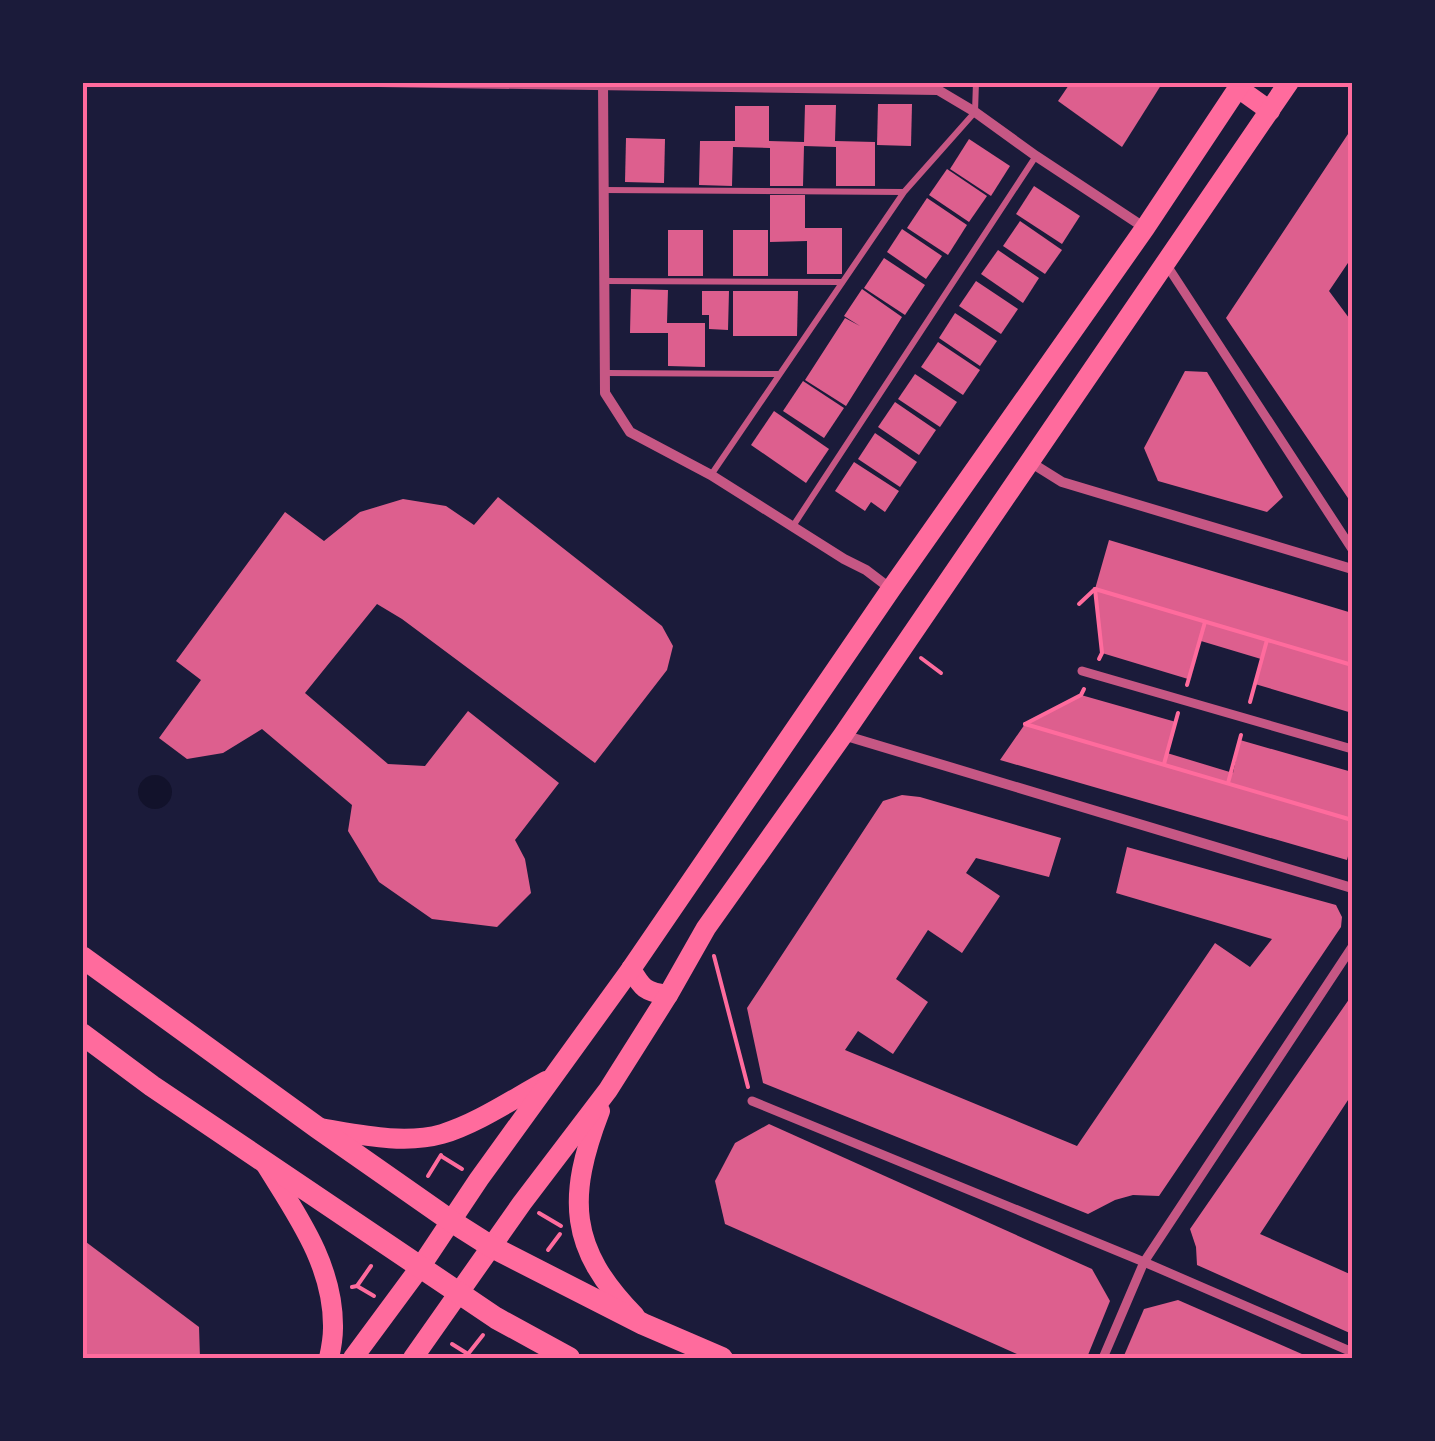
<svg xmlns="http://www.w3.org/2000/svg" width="1435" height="1441" font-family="Arial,sans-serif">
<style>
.water{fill:#12122b}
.building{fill:#dd5f8e}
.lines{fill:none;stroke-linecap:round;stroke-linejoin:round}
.path{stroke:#ff6b9d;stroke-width:4}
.service{stroke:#c65784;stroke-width:6}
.pedestrian{stroke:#c65784;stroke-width:9}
.minor{stroke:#c65784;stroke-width:10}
.secondary{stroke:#ff6b9d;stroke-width:20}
.primary{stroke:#ff6b9d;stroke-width:22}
.neatline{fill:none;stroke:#ff6b9d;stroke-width:4}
</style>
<rect width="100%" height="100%" fill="#1b1b3a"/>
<circle class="water" cx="155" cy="792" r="17"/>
<g class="building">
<polygon points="1071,82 1163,82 1122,147 1058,101"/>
<polygon points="878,104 912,104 911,146 877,145"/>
<polygon points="805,105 836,105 835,141 875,142 875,186 836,186 836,147 804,146 803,186 770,186 770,148 733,147 732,186 699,185 700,141 735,141 735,106 769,106 769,141 804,142"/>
<polygon points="1352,128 1352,257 1329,291 1352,322 1352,504 1226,318"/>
<polygon points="626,138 665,139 664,183 625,182"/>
<polygon points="969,139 1010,166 991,196 950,169"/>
<polygon points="947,169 987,196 969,222 929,195"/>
<polygon points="1034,186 1080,216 1062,244 1016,214"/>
<polygon points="770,195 805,195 805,228 842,228 842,274 807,274 807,241 770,242"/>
<polygon points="927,198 967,225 948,255 907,228"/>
<polygon points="1020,221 1062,250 1045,274 1003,246"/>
<polygon points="902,229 942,256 926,279 887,252"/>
<rect x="668" y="230" width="35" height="46"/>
<rect x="733" y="230" width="35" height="46"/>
<polygon points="998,250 1039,278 1023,303 981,274"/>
<polygon points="884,258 925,285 905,315 864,288"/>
<polygon points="976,281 1018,309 1001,334 959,306"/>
<polygon points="631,289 668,290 667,323 705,323 705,367 668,366 668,333 630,333"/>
<polygon points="862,289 902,317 846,406 805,380 845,318 860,326 844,316"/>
<polygon points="702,291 729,291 728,330 709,329 709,315 702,315"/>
<polygon points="733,291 798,291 797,336 733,336"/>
<polygon points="955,313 997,341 980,366 939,338"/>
<polygon points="938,342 980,370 963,395 921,367"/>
<polygon points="1185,371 1207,372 1283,497 1267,512 1158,481 1144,448"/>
<polygon points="915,374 957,402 940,427 898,399"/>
<polygon points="803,381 844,408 824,438 783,411"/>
<polygon points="895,402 936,430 919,455 878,427"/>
<polygon points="774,411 829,449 806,483 751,445"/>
<polygon points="875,433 917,462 900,487 858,459"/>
<polygon points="854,462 899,491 885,512 871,502 865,511 835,491"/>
<polygon points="498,497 662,626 673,646 667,670 595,763 402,619 377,604 305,693 388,764 425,766 468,711 559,783 515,840 525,859 531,893 497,927 432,919 379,882 348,831 352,805 262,729 223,753 187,759 159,738 201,680 176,661 285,512 324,541 360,512 403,499 446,506 474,525"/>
<polygon points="1109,540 1352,613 1352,713 1255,684 1261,659 1201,641 1188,679 1102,653 1095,589"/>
<polygon points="1081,695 1176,722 1167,753 1233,773 1240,740 1352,772 1352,841 1347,860 1000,760 1025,724"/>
<polygon points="902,795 920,797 1061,838 1049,877 976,858 966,873 1000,896 962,953 928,930 896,979 928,1002 893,1054 858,1031 845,1050 1077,1146 1215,943 1250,967 1272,939 1116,893 1127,847 1336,905 1342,917 1341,927 1159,1196 1133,1195 1115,1200 1088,1214 763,1083 747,1008 883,801"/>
<polygon points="1352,995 1352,1094 1260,1234 1352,1275 1352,1334 1197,1265 1196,1247 1190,1229"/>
<polygon points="769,1124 1092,1269 1110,1301 1088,1355 1082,1358 1026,1358 725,1224 715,1181 735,1143"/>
<polygon points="82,1239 199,1327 200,1358 82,1358"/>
<polygon points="1178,1300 1311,1358 1123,1358 1144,1309"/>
</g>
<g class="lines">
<g class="path">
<polyline points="1095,589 1352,665"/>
<polyline points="1095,589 1102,653 1099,659"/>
<polyline points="1079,604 1095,589"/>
<polyline points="921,658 941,673"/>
<polyline points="1187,685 1205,622"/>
<polyline points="1250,702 1267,640"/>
<polyline points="1025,724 1352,820"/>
<polyline points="1025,724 1081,695 1084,689"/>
<polyline points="1164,764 1178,713"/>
<polyline points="1228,783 1241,735"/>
<polyline points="714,956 748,1087"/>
<polyline points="441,1156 462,1169"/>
<polyline points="428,1176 441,1155"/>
<polyline points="539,1213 561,1226"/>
<polyline points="548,1250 560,1234"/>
<polyline points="357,1286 374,1296"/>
<polyline points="352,1287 357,1286 371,1266"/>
<polyline points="452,1344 468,1354"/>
<polyline points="468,1358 468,1354 483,1335"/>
</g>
<g class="service">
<polyline points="603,190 903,192"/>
<polyline points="605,281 842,282"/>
<polyline points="606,373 778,374"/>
<polyline points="711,475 904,192 975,112 976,82"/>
<polyline points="793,526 1036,156"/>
</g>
<g class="pedestrian">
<polyline points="1166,264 1352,549"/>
<polyline points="1082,671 1352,749"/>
<polyline points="752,1101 1144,1262 1352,1352"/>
<polyline points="1103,1358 1144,1262 1352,947"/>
</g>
<g class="minor">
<polyline points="378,82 938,90 975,112 1036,156 1145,228"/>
<polyline points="603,82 605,393 630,432 711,475 844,559 866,570 891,589"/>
<polyline points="1030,462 1062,482 1352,569"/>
<polyline points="843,735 1352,888"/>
</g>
<g class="secondary">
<polyline points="1238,88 1270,111"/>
<path d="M631 969C642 988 645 992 668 995"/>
<path d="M600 1111C567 1197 568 1248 635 1316"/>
<path d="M319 1128C357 1134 403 1145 442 1134 478 1123 513 1099 546 1081"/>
<path d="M266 1165C297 1215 334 1266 333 1328 333 1338 331 1349 329 1358"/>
<polyline points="353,1358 421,1266 479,1179 631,969 891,589 1145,228 1242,82"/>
<polyline points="413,1358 522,1203 608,1090 668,995 706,928 843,735 1289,82"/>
</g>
<g class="primary">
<polyline points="82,957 318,1128 451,1221 492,1247 643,1324 722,1358"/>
<polyline points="82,1034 152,1086 496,1318 569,1358"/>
</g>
</g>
<rect width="1435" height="1441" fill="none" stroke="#1b1b3a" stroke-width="170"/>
<rect x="85" y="85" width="1265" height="1271" class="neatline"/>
</svg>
